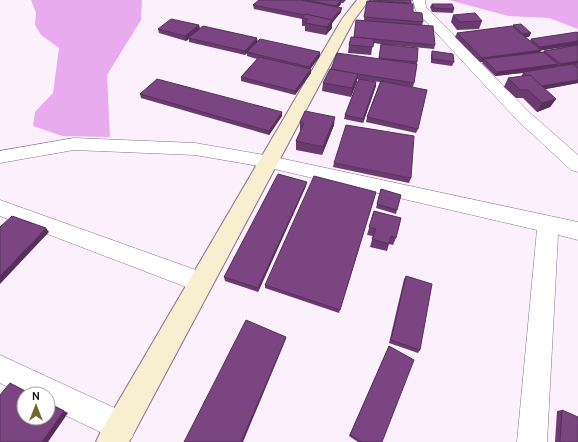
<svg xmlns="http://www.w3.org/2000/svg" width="578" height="442" font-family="Cabin,sans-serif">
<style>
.forest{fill:#e7abee}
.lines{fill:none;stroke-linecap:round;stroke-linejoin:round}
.street-casing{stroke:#89728c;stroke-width:1}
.secondary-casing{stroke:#89728c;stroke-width:2}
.street{fill:#fff;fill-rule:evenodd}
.secondary{fill:#f8eed0;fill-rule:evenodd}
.wall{fill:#6a3b6f}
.shaded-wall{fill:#56305a}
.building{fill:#7b4581;stroke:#56305a}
</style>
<rect width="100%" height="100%" fill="#fbf0fc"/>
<g class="forest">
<polygon points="31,0 142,0 141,20 107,75 110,137 62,136 33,126 35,112 53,93 59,48 41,35 35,25 36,13"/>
<polygon points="449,0 578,0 578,29 549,18 508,16"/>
</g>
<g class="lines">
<defs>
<g id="street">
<polygon points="413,0 425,0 426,7 529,112 578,155 578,172 571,170 517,120 416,11"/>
<polygon points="74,138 195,143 270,156 578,222 578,240 558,235 547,442 517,442 537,230 270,168 195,155 74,150 0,163 0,151"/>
<polygon points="0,200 210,275 214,282 210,289 202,293 0,216"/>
<polygon points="0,355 132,416 136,427 132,438 121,442 48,407 48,394 24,395 0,383"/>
</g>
<polygon id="secondary" points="357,0 369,0 354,20 129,442 96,442 101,431 342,19"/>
</defs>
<use href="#street" class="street-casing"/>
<use href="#secondary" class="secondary-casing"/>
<use href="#street" class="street"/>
<use href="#secondary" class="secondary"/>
</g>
<g class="wall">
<polygon points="259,0 346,0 343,3 341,3 341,4 338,7 341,12 332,23 332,28 326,35 305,31 305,26 302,26 302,19 254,9 253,5"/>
<polygon points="370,0 411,3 411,4 413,12 423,22 422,25 435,45 434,49 392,45 417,62 414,83 413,87 403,86 418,129 416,133 366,122 367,117 380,82 365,80 376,82 376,86 363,123 344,119 345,115 359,79 357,79 357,82 351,97 322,91 323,83 331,69 379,59 381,44 373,43 371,55 348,53 349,45 364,20 367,1 369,1"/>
<polygon points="432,4 454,9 453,13 432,12 430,7"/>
<polygon points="453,15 482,21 479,29 457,30 451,22"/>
<polygon points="199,25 200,29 257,38 257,41 320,56 310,69 311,73 295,95 241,81 241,77 257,59 247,56 247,53 245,55 189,42 189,39 186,41 159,33 158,29"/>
<polygon points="513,25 531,33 529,37 525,37 530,41 531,39 578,33 578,45 541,50 540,52 543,52 544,51 578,45 578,83 545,89 556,99 550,107 537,112 523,98 516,98 504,87 508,78 521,77 523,73 495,76 482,63 483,62 480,62 455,37 457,33 512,27"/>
<polygon points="432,51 454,62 452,66 431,63 431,55"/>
<polygon points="140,94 282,116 269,135 141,98"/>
<polygon points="300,122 334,125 322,155 296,150 296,141 301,130 300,130"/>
<polygon points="334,163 411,178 409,183 333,167"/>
<polygon points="306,186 258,292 225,281 224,277"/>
<polygon points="381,189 397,210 396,214 376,208"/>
<polygon points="376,192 339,313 265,288 265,285"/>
<polygon points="374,211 396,238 393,245 389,244 387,251 370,247 373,236 367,235"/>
<polygon points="406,276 420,350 418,353 389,343 404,279"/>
<polygon points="389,346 382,442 358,442 349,436"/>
<polygon points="562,410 578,442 555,442 557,411"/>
</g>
<g class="shaded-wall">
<polygon points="341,0 341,4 336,10 336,6"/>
<polygon points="342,8 341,12 332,23 332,28 326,35 327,27"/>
<polygon points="199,25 200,29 188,38 189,39 186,41 185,36"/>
<polygon points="531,33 529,37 521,38 523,34"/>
<polygon points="257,38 258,42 247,52 247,53 245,55 245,51"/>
<polygon points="578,41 578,45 538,51 540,47"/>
<polygon points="541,50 539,54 484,59 483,62 480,62 482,58"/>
<polygon points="320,52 320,56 309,71 309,67"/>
<polygon points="578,61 578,63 577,63 575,65 558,68 561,64"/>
<polygon points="558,64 555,69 495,76 497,72"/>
<polygon points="311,69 311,73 295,95 295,91"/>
<polygon points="358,74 357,82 351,97 352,88"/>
<polygon points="578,80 578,83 536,91 539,86"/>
<polygon points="376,82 376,86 363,123 363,119"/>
<polygon points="556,99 550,107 537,112 542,103"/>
<polygon points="282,112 282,116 269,135 269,131"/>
<polygon points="335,117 334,125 322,155 323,147"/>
<polygon points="307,182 306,186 258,292 258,288"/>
<polygon points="46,228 49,232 0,284 0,276"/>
<polygon points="286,337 286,339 243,442 241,442"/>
<polygon points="48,402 68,413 48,442 42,442"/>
</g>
<g class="building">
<polygon points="259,0 301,0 342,8 332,20 305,14 304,15 253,5"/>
<polygon points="307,0 341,0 336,6"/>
<polygon points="373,0 411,0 411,3"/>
<polygon points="367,1 413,4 413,12 422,13 423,22 364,17"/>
<polygon points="432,4 452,4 454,9 434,8"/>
<polygon points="475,13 482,21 460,22 453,15"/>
<polygon points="305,14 332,20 327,27 305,23 308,19 302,18"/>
<polygon points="171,19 199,25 185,36 158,29"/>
<polygon points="356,20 433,26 435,45 354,37"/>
<polygon points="521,24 531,33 523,34 513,25"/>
<polygon points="203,26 257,38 245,51 188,38"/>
<polygon points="512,26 541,50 482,58 457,33"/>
<polygon points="577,32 578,33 578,41 540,47 531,39"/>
<polygon points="351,37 374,39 373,47 349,45"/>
<polygon points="260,39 320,52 309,67 247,52"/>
<polygon points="381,44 418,48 417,62 379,58"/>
<polygon points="578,45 578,61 561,64 544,51"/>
<polygon points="432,51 453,54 454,62 432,59"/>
<polygon points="543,52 558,64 497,72 484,59"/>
<polygon points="337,53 417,64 414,83 358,74 331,69"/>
<polygon points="259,57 311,69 295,91 241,77"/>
<polygon points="573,64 578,68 578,80 541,86 530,75 527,76 523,72"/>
<polygon points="330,69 358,74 352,88 323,83"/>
<polygon points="530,75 556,99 542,103 528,90 520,90 508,78"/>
<polygon points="157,79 282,112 269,131 140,94"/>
<polygon points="359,79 376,82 363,119 345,115"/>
<polygon points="381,81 427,90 418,129 367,117"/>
<polygon points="305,111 335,117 323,147 296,141 304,123 300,122"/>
<polygon points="346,125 414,136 411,178 334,163"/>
<polygon points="278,174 307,182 258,288 224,277"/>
<polygon points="314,176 376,192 340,310 265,285"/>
<polygon points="381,189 401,195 397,210 377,204"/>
<polygon points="374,211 401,218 396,238 391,236 389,244 372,239 376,229 369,227"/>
<polygon points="12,216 46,228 0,276 0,227"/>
<polygon points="406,276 432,284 420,350 391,340"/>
<polygon points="246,320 286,337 241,442 184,442"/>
<polygon points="389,346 414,360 382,442 362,442 350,435"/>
<polygon points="10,383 31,394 24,394 24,418 48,418 48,403 64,411 42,442 0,442 0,395"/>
<polygon points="562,410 578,417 578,442 560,442"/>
</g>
<g transform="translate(36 406)"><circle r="19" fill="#ffffff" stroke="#a39fa3"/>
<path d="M0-3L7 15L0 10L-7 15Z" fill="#756533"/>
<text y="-6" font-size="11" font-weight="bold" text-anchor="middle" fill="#19101a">N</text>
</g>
</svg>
